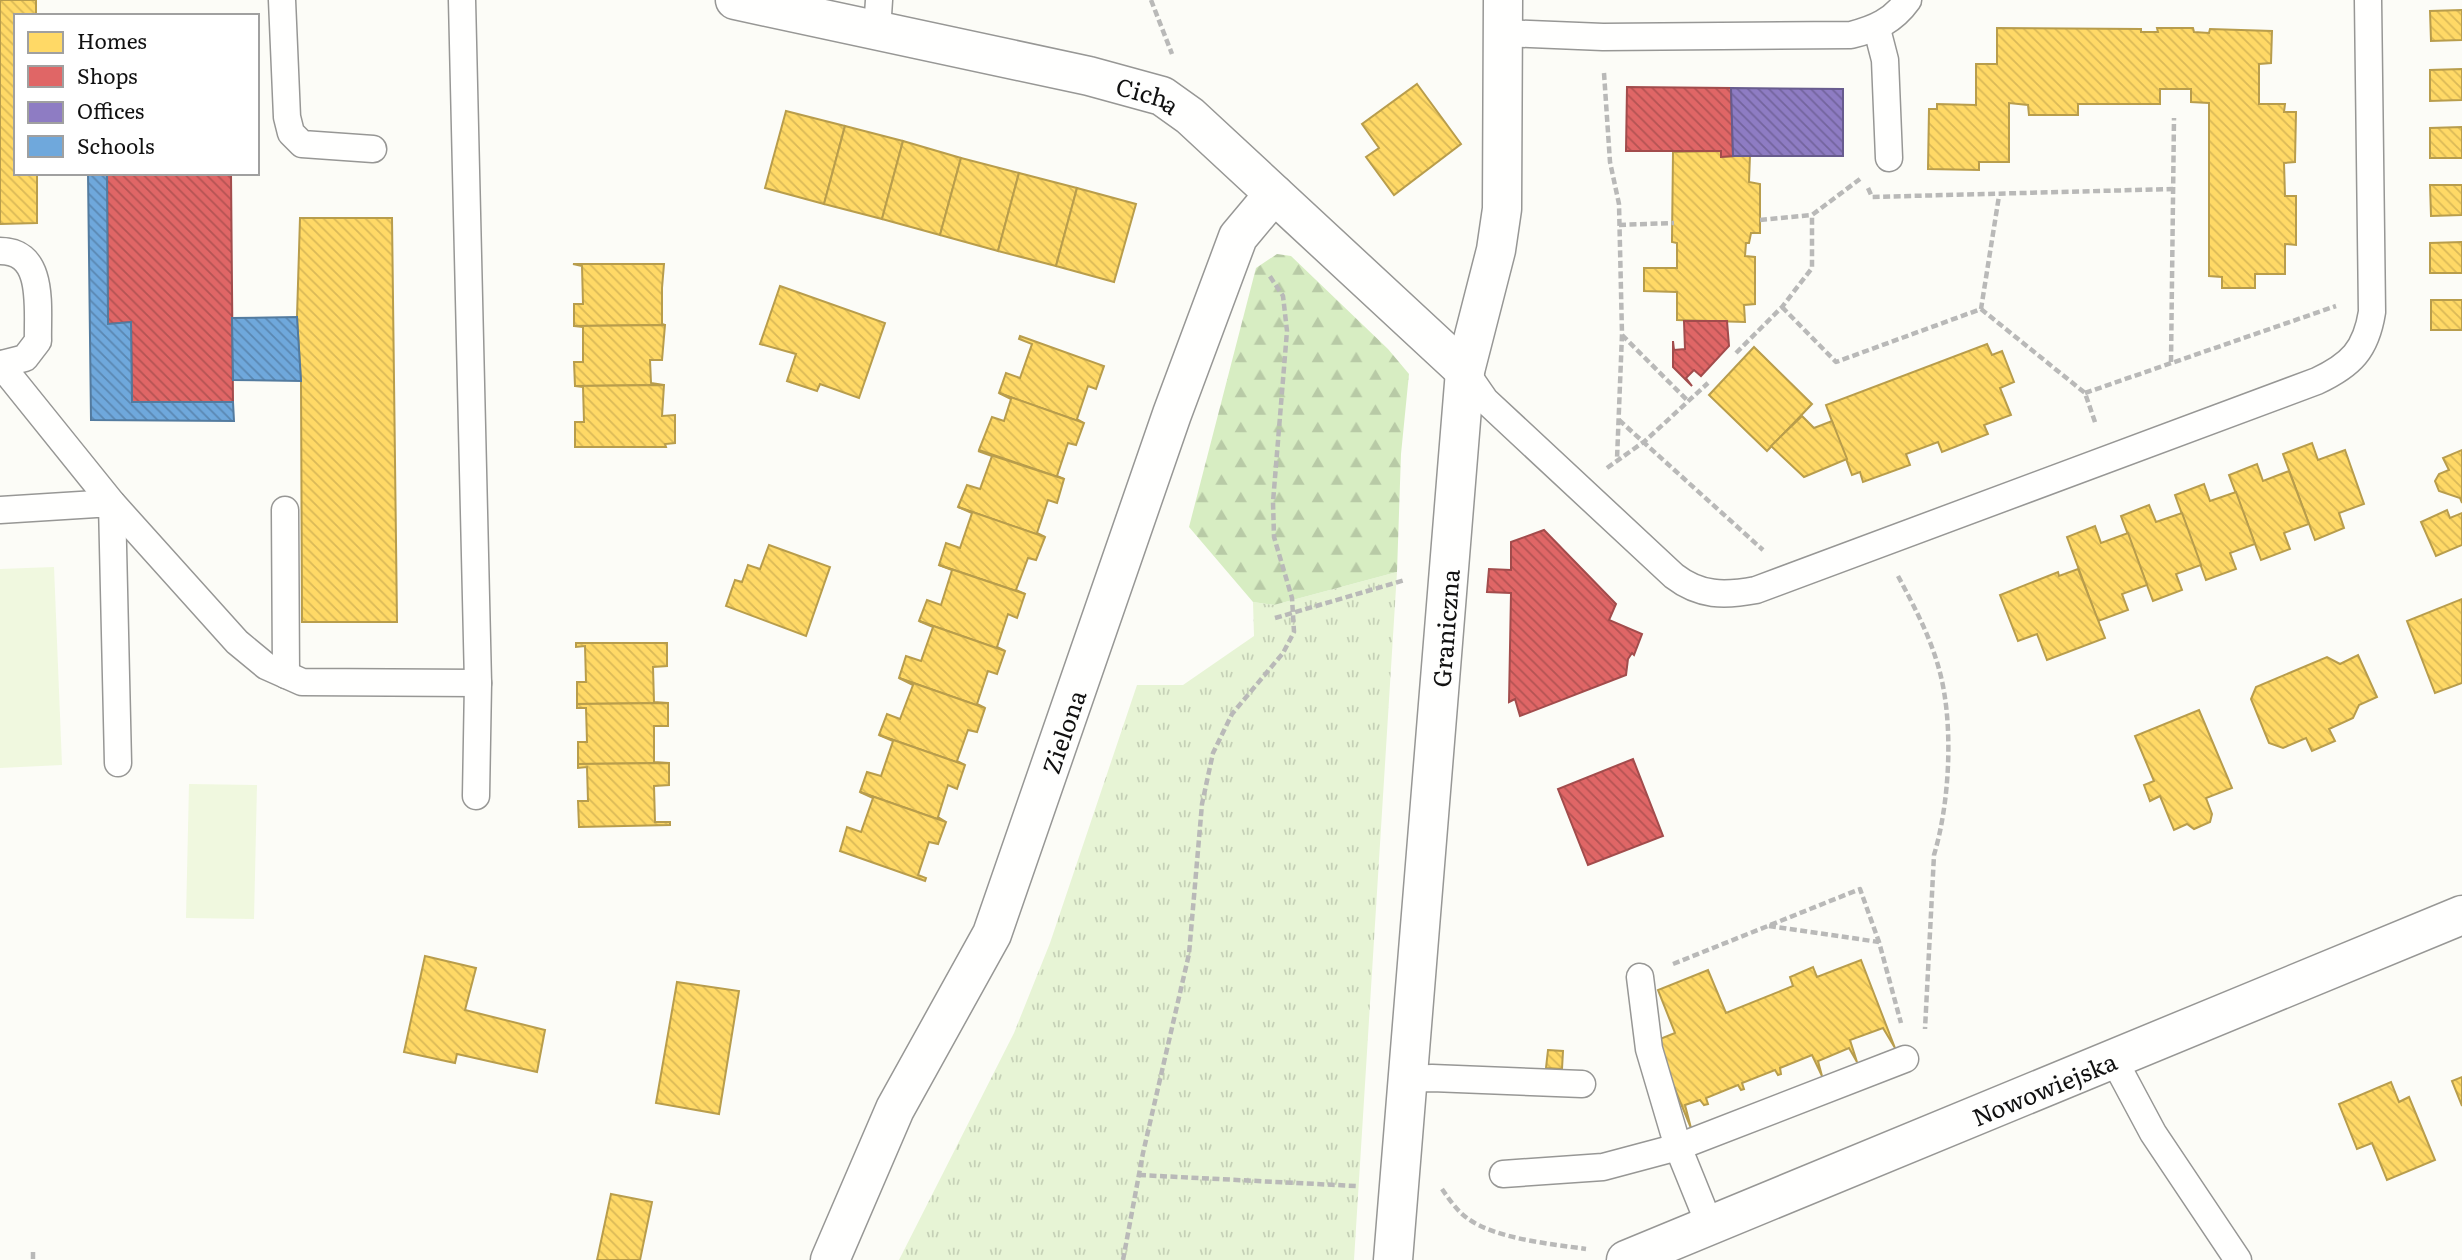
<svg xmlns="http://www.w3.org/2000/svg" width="2462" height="1260" font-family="Literata,serif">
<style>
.grass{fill:url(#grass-tufts)}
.forest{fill:url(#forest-firs)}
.pitch{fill:#f0f8df}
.homes{fill:url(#homes-back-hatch);stroke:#b89d4c;stroke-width:2}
.shops{fill:url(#shops-back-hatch);stroke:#a24c4c;stroke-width:2}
.offices{fill:url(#offices-back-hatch);stroke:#685c8e;stroke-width:2}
.schools{fill:url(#schools-back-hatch);stroke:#537b9f;stroke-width:2}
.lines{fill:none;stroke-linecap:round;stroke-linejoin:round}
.lane-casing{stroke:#979795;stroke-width:29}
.street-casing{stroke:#979795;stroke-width:41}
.path{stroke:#b9b9b8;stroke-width:4.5;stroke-dasharray:7 3.5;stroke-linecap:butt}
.lane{stroke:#fffffe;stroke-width:26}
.street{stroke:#fffffe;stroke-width:38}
.labels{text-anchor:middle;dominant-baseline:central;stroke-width:7;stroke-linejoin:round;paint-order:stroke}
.street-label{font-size:24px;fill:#111;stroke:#fff}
</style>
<defs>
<pattern id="grass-tufts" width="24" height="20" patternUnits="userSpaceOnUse" patternTransform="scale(1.75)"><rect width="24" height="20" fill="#e7f4d5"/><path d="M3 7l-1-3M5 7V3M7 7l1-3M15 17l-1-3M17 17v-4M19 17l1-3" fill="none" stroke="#c5d0b6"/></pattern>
<pattern id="forest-firs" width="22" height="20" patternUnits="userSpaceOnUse" patternTransform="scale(1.75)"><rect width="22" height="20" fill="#d7edc2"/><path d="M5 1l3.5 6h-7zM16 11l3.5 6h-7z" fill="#b8caa6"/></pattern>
<pattern id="homes-back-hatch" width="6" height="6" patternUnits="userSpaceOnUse" patternTransform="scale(1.75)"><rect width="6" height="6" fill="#ffd966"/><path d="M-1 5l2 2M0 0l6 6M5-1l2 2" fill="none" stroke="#dab957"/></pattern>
<pattern id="shops-back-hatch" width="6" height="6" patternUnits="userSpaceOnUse" patternTransform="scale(1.75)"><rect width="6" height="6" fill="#e06666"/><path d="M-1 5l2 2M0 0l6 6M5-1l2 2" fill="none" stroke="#b45353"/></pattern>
<pattern id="offices-back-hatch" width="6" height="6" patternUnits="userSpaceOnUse" patternTransform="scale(1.75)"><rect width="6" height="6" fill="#8e7cc3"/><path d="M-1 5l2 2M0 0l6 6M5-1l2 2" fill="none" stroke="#73649d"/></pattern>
<pattern id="schools-back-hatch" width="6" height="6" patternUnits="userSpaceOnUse" patternTransform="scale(1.75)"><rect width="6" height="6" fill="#6fa8dc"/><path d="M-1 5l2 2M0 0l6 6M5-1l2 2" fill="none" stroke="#5a87b1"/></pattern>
</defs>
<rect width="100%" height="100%" fill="#fcfcf7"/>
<polygon class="grass" points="1397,572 1354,1260 899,1260 1014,1033 1050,943 1137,685 1183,685 1254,636 1253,602 1274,605"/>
<polygon class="forest" points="1277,254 1291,256 1388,349 1409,374 1401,454 1397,572 1274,605 1253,602 1189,527 1256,268"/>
<g class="pitch">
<polygon points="54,567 62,765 0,768 0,569"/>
<polygon points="189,784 257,785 254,919 186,918"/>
</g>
<g class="homes">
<polygon points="0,0 36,0 36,16 16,16 16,173 37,173 37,223 0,224"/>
<polygon points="2462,10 2462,40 2431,41 2430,11"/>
<polygon points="1997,28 2141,29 2141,32 2158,32 2157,28 2193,28 2194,32 2209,33 2210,29 2272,31 2271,63 2259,64 2259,104 2285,104 2284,112 2296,112 2295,162 2284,163 2285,196 2296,196 2296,245 2285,244 2285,274 2255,274 2255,288 2222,288 2222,277 2209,276 2209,103 2191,102 2191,89 2160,89 2160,104 2078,104 2078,115 2029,115 2028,105 2009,103 2009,162 1979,162 1979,170 1928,169 1929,109 1937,109 1937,104 1976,105 1976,64 1997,64"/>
<polygon points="2462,69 2462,100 2430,101 2430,70"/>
<polygon points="1417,84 1461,144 1394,195 1366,157 1379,148 1362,124"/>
<polygon points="786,111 845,126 824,204 765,188"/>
<polygon points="845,126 903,141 882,219 824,204"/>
<polygon points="2462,127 2462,158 2430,158 2430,128"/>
<polygon points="903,141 961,158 940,235 882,219"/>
<polygon points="1721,151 1721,157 1750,155 1749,182 1760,184 1760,233 1751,233 1749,243 1746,243 1745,256 1755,257 1755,304 1744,305 1745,322 1677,320 1677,292 1644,291 1644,268 1677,268 1677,243 1672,242 1673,152"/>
<polygon points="961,158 1019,173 998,251 940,235"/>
<polygon points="1019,173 1077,188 1056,266 998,251"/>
<polygon points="2430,185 2462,185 2462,215 2431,216"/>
<polygon points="1077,188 1136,204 1114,282 1056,266"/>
<polygon points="300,218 392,218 397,622 302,622 301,381 297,317"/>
<polygon points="2462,242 2462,273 2430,273 2430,243"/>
<polygon points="573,264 664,264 662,288 662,324 665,325 574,326 574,304 583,304 582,266"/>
<polygon points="780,286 885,323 859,398 820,384 817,391 787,381 796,354 760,344"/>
<rect x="2431" y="300" width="31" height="30"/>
<polygon points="665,325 662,360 650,360 651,383 664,385 575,386 574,362 583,362 583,327 574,326"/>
<polygon points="1020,336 1104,366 1096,389 1088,386 1077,419 1084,423 999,393 1006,373 1020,378 1032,344 1019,339"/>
<polygon points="1987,344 1992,355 2002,351 2014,382 2000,388 2011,415 1984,425 1988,434 1942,452 1938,442 1906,454 1910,465 1863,482 1860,472 1852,475 1826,405"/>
<polygon points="1754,347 1812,404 1767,451 1709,395"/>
<polygon points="664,385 662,416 675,415 675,443 665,444 666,447 575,447 575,422 584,422 583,387 575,386"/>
<polygon points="999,393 1084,423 1076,445 1068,443 1057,476 1064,479 979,450 992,417 1004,421 1011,399"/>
<polygon points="1802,416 1814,428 1832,421 1847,459 1804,477 1771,446"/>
<polygon points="2312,443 2318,460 2345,450 2364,504 2339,513 2344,528 2315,540 2283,454"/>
<polygon points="2462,450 2462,503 2460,498 2439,491 2435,481 2439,474 2449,470 2443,458"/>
<polygon points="978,451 1064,479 1057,503 1048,500 1037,533 1045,537 958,507 967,485 980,489 992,456"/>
<polygon points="2257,464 2263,481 2289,471 2309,524 2284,533 2290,549 2261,560 2229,475"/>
<polygon points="2204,484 2210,501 2236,492 2255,544 2230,553 2236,569 2206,580 2175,495"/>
<polygon points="2149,505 2156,522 2182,513 2201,565 2176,574 2182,590 2153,601 2121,516"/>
<polygon points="958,507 1045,537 1036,560 1028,558 1016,590 1025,594 939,565 946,543 960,548 972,513"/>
<polygon points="2447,510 2450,518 2462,513 2462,545 2436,556 2421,522"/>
<polygon points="2095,526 2101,543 2128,533 2147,585 2122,594 2128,610 2098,621 2067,537"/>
<polygon points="769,545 830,567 806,636 726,606 735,580 742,582 748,565 760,569"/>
<polygon points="939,565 1025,594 1017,618 1008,614 997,647 1005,651 919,621 927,600 941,605 952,570"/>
<polygon points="2078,569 2105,638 2047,660 2037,634 2018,641 2000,595 2058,572 2059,576"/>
<polygon points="2462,599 2462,683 2435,693 2407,621"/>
<polygon points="919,621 1005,651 997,674 988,671 977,704 985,708 899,678 906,656 921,661 933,627"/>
<polygon points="576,643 667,643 667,666 653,667 654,702 668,703 577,704 577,682 586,682 585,646 576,647"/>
<polygon points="2358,655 2377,697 2359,705 2353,718 2329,729 2335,741 2312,751 2306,738 2283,748 2269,743 2251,699 2256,687 2327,657 2340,664"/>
<polygon points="899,678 985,708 977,732 968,730 957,761 965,765 879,735 887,714 900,719 913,685"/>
<polygon points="668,703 668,726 654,726 654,762 669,763 578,764 578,742 587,742 586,708 577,708 577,704"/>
<polygon points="2199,710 2232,788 2206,798 2212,814 2210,822 2194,829 2187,824 2174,830 2160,796 2150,801 2144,785 2154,781 2135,736"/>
<polygon points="879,735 965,765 957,789 948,785 938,817 946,822 860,792 867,772 881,776 893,741"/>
<polygon points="669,763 669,785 654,786 655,822 670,822 670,825 579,827 578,801 588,801 587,767 578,768 578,764"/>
<polygon points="860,792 946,822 938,844 929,842 918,875 926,878 925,881 840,851 847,827 861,832 873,798"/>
<polygon points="425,956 476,968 465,1010 545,1030 537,1072 457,1054 455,1063 404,1052"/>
<polygon points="1861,960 1895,1048 1883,1028 1850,1040 1857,1062 1849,1048 1818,1061 1822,1076 1812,1055 1780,1068 1781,1074 1778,1075 1775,1070 1742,1083 1744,1089 1741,1090 1738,1085 1706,1098 1708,1104 1704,1105 1700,1100 1685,1105 1691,1128 1655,1041 1675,1033 1658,990 1708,970 1726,1013 1793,986 1790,977 1813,967 1817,977"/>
<polygon points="677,982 739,991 719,1114 656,1103"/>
<polygon points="1548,1050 1563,1051 1562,1069 1546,1068"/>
<polygon points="2462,1077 2462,1106 2452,1081"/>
<polygon points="2391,1082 2399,1102 2409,1097 2435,1160 2387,1180 2372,1143 2357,1149 2339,1104"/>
<polygon points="611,1194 652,1202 640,1260 597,1260"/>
</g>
<g class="shops">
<polygon points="1627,87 1731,88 1733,156 1721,157 1721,151 1626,151"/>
<polygon points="107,173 231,173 233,402 132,402 131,322 108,324"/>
<polygon points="1684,321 1727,321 1729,346 1701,376 1694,370 1686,378 1692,386 1673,367 1673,341 1674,350 1685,349"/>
<polygon points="1544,530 1616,604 1609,620 1642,634 1634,655 1632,653 1628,659 1626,675 1520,716 1515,699 1509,702 1511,593 1487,592 1489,569 1511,570 1511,542"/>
<polygon points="1633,759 1663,836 1588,865 1558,789"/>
</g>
<polygon class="offices" points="1731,88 1843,89 1843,156 1733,156"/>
<g class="schools">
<polygon points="88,173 107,173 108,324 131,322 132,402 233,402 234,421 91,420"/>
<polygon points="297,317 301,381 233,380 232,318"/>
</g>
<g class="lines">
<defs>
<g id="lane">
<polyline points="282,0 287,117 291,133 302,144 373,149"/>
<polyline points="462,0 478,683 476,796"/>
<polyline points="1877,29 1885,60 1889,158"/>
<polyline points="877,31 879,0"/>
<path d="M1503 33 1603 37 1851 35C1875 29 1893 21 1908 0"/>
<path d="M0 251C46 251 37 309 38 341L25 358 2 364"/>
<polyline points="0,364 112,503 237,642 266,666 302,682 478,683"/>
<path d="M1465 371 1485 400 1674 576C1700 596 1724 596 1756 590L2317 381C2351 365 2366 350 2372 312L2368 0"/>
<polyline points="0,510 112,503 118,763"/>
<polyline points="285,510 286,675"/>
<polyline points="1640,977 1649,1049 1678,1147 1710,1226"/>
<polyline points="2114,1060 2153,1133 2238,1260"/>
<polyline points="1408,1079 1432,1078 1582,1084"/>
<polyline points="1503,1174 1603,1167 1678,1147 1905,1059"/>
</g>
<g id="street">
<path id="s1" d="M735 0 1089 76 1162 96 1190 116 1465 371"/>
<path id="s2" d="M830 1260 895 1109 992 934 1172 414 1238 237 1274 194"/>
<path id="s3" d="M1393 1260 1465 371 1496 250 1502 209 1503 0"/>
<path id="s4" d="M1626 1260 2462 915"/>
</g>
</defs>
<use href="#lane" class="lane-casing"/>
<use href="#street" class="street-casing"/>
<g class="path">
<polyline points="1151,0 1172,54"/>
<polyline points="1604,73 1610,162 1619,204 1622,334 1617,459"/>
<polyline points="1868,188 1872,197 2173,189"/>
<polyline points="1760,220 1811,215"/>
<polyline points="1619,225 1674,223"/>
<polyline points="1782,307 1836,362 1981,309 1999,196"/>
<polyline points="1981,309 2085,393 2096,425"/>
<polyline points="1622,335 1688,401"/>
<polyline points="1736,353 1782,307 1812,268 1812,215 1860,179"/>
<polyline points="2171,362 2174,118"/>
<polyline points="2085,393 2336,306"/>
<polyline points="1619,420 1763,550"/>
<polyline points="1607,468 1645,441 1708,383"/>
<path d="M1898 576C1914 606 1930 636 1939 669 1954 722 1950 802 1934 855L1925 1029"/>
<polyline points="1275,618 1405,580"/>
<polyline points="1769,926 1879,942"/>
<polyline points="1673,964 1860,889 1879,942 1901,1023"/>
<polyline points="1139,1175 1356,1186"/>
<path d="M1442 1189C1449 1199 1457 1211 1467 1218 1495 1239 1552 1244 1586 1249"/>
<polyline points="33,1252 33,1260"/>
<polyline points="1123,1260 1143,1153 1189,954 1202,804 1213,753 1232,714 1283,653 1294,632 1292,598 1274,537 1273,502 1287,331 1283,296 1269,275"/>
</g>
<use href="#lane" class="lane"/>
<use href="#street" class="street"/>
</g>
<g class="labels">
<g class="street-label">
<text stroke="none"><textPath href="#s1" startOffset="424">Cicha</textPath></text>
<text stroke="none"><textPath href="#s3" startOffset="634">Graniczna</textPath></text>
<text stroke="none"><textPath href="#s2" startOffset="579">Zielona</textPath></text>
<text stroke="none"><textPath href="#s4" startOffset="452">Nowowiejska</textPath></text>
</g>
</g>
<rect x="14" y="14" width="245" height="161" fill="#ffffff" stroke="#a0a0a0" stroke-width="2"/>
<rect x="28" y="32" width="35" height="21" fill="#ffd966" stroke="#a0a0a0" stroke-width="2"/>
<text x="77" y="49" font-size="21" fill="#111111">Homes</text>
<rect x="28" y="66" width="35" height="21" fill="#e06666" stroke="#a0a0a0" stroke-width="2"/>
<text x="77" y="84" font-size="21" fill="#111111">Shops</text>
<rect x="28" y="102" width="35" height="21" fill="#8e7cc3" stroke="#a0a0a0" stroke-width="2"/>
<text x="77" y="119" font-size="21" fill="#111111">Offices</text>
<rect x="28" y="136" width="35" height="21" fill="#6fa8dc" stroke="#a0a0a0" stroke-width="2"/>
<text x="77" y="154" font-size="21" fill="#111111">Schools</text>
</svg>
